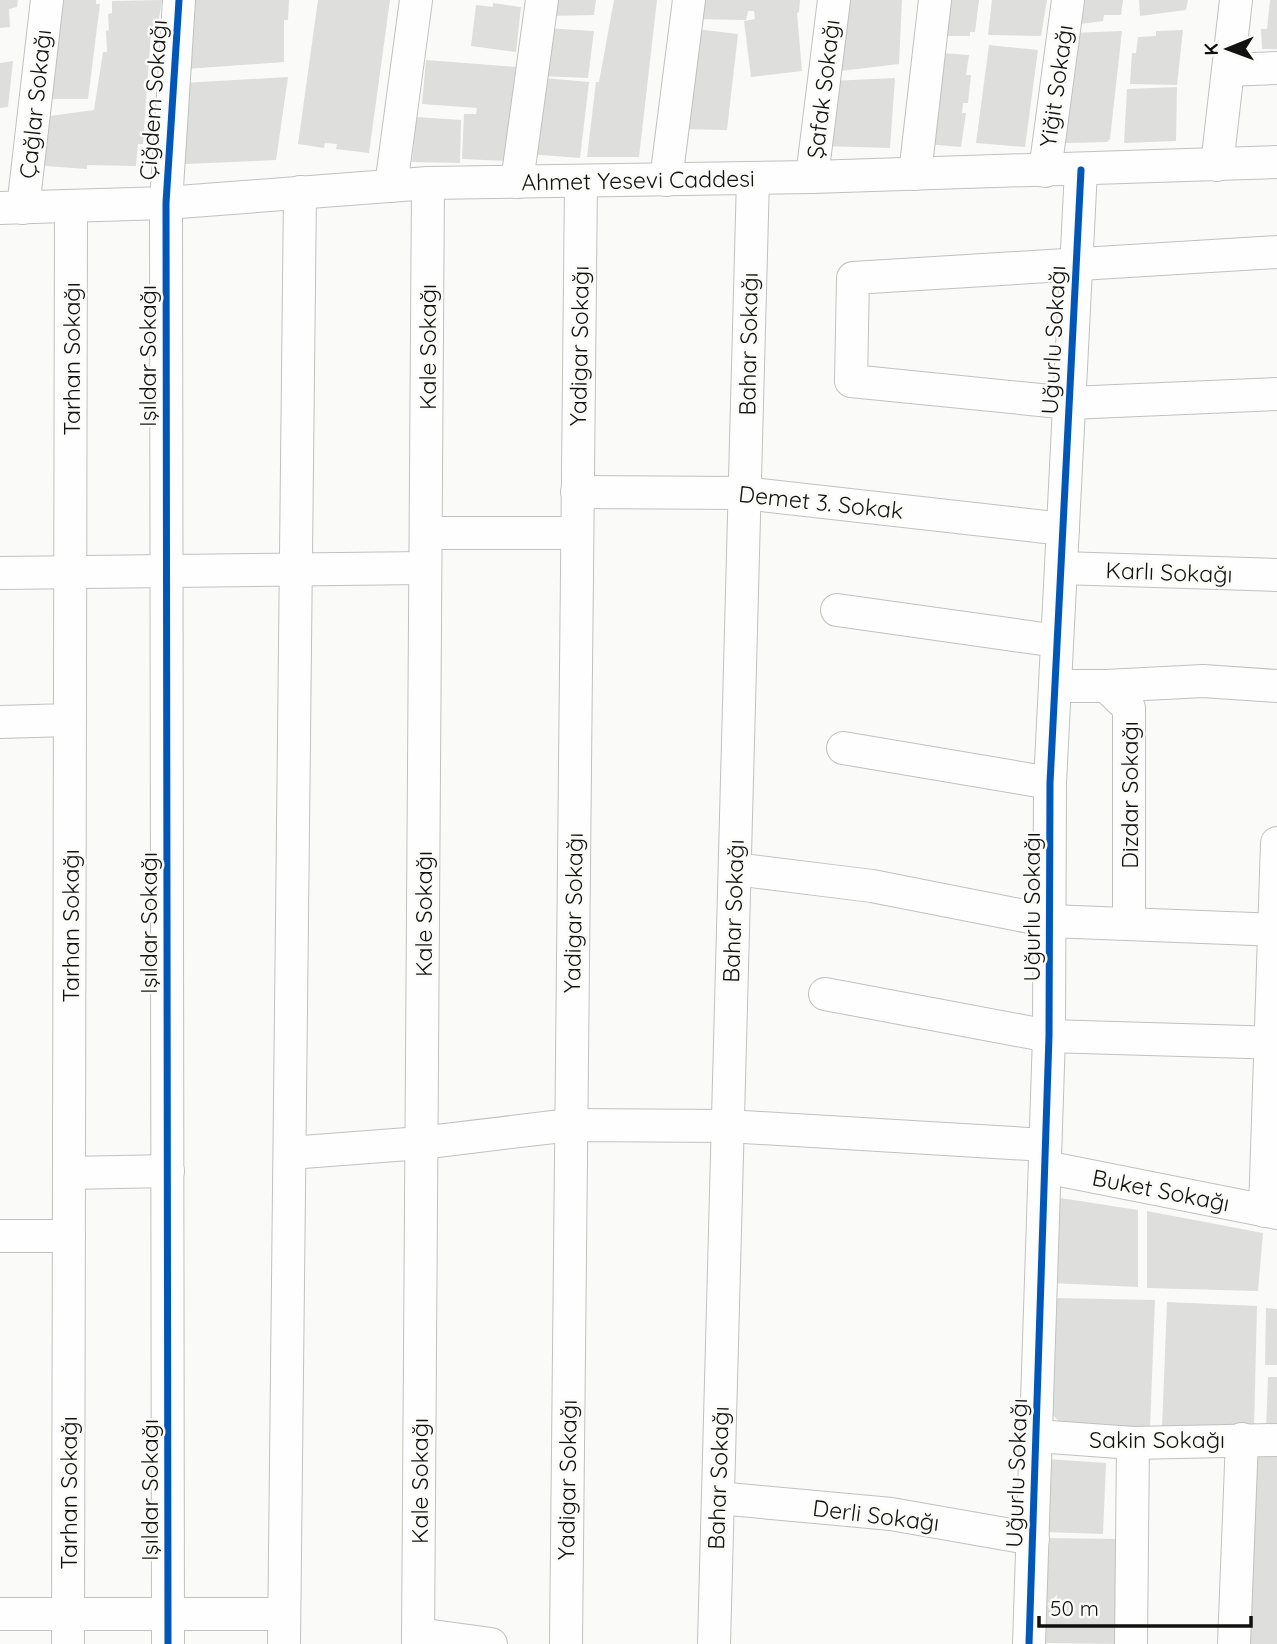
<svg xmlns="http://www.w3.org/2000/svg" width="1277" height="1644" font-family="Quicksand,sans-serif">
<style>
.building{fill:#dededd}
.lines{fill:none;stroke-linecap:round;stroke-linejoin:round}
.minor-casing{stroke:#c1c1c0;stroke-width:34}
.minor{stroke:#fefefe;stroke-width:32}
.cycleway-casing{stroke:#fbfbf8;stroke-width:11}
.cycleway{stroke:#0057b8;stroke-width:7}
.labels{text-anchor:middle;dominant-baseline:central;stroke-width:5;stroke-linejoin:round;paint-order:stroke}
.street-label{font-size:23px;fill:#111110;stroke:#fbfbf8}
</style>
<rect width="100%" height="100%" fill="#fafaf9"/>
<g class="building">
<polygon points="0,0 18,0 17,7 9,9 10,27 0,28"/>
<polygon points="54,0 96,0 96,4 100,4 88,99 40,99"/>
<polygon points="162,0 157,31 151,32 143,144 138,144 136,166 87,165 87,169 31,165 35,118 94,110 103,52 107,52 106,31 109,30 108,14 112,13 112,1"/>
<polygon points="188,0 289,0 288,20 284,20 284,62 186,69"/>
<polygon points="318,0 390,0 369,153 336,149 337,144 325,143 324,148 298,144"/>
<polygon points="548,0 596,0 594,15 549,16"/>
<polygon points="614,0 657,0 639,157 587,157 596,82 599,82"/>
<polygon points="692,0 800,0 799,12 797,13 802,71 751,77 744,21 755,19 754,11 748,11 746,20 690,19"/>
<polygon points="833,0 902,0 899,64 832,72"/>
<polygon points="932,0 979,0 975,32 970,32 970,36 925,36"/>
<polygon points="992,0 1047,0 1041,36 988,35"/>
<polygon points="1076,0 1123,0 1121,15 1104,15 1103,21 1073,25"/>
<polygon points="1139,0 1188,0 1186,10 1140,16"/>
<polygon points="1270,0 1277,0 1277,49 1262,49 1261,29 1267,29"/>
<polygon points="493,3 521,7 516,52 471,46 476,5 493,7"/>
<polygon points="544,28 594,31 588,78 539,76"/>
<polygon points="688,28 738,34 727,130 674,129"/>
<polygon points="1183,30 1177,85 1130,84 1132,53 1136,53 1138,37 1156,36 1156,31"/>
<polygon points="1122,31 1110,139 1107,142 1066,143 1064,141 1070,33"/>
<polygon points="989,45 1038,50 1025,147 976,143"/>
<polygon points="926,52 969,55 966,75 971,75 968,103 963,103 962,113 966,113 961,147 916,143"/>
<polygon points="426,60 517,67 506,161 462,159 464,114 476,114 477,108 422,104"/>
<polygon points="13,61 8,107 0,108 0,63"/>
<polygon points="288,77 276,160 186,164 175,157 184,83"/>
<polygon points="544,78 589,82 580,158 528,154"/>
<polygon points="895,78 890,148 820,146 831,81"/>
<polygon points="1177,87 1176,141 1124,143 1127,89"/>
<polygon points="416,117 461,120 460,163 412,162"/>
<polygon points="1054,1197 1138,1210 1138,1287 1051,1283"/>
<polygon points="1147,1211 1263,1233 1258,1291 1147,1288"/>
<polygon points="1055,1298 1155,1300 1150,1428 1064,1427 1052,1414"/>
<polygon points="1167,1302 1257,1306 1254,1429 1162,1428"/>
<polygon points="1266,1308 1277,1309 1277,1365 1265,1365"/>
<polygon points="1268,1377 1277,1377 1277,1431 1266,1431"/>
<polygon points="1277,1450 1277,1644 1246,1644 1255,1451"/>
<polygon points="1047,1459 1106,1463 1103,1534 1044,1532"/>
<polygon points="1045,1538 1122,1539 1120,1644 1040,1643"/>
</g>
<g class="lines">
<defs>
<g id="minor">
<polyline points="1228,70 1277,68"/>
<polyline points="1217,165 1236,0"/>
<polyline points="1045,171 1068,0"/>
<polyline points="915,174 935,0"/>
<polyline points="812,177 834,0"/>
<polyline points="666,180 689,0"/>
<polyline points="517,182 542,0"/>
<polyline points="391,186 416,0"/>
<polyline points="0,208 166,203 428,183 812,177 1277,162"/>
<polyline points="23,208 47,0"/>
<polyline points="1277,252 853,278 851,381 1070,403 1277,394"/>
<polyline points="577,492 744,493 1063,529"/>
<polyline points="426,533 577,533"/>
<polyline points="1061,568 1277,575"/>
<polyline points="0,573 425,568"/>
<polyline points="837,610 1057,641"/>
<polyline points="1055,686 1106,686 1129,708 1129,924"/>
<polyline points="1106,686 1203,681 1277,686"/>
<polyline points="0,722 70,720"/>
<polyline points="843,748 1050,783"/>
<polyline points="735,869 872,886 1050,921 1277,930"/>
<polyline points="825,994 1049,1036 1277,1043"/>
<polyline points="290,1153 421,1143 570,1125 728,1126 1045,1145"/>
<polyline points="1045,1167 1277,1213"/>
<polyline points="69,1173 168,1171"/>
<polyline points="1265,1211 1277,843"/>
<polyline points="0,1236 69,1236"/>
<polyline points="1036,1436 1133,1443 1277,1440"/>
<polyline points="718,1498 891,1514 1033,1539"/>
<polyline points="0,1614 284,1614"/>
<polyline points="418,1634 491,1644"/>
<polyline points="68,1644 71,208"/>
<polyline points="168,1644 166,203 179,0"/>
<polyline points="284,1644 300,192"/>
<polyline points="418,1644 428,183"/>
<polyline points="566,1644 581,181"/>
<polyline points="714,1644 753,178"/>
<polyline points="1029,1644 1049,1036 1050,783 1081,170"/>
<polyline points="1131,1644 1133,1443"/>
<polyline points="1234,1644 1242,1439"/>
</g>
</defs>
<use href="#minor" class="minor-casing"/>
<use href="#minor" class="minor"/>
<defs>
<g id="cycleway">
<polyline points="168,1644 166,203 179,0"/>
<polyline points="1029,1644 1049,1036 1050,783 1081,170"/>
</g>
</defs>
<use href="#cycleway" class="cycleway-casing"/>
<use href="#cycleway" class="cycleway"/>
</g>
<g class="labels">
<g class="street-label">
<text transform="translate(1056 86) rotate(-82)">Yiğit Sokağı</text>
<text transform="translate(823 89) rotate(-83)">Şafak Sokağı</text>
<text transform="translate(153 100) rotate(-86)">Çiğdem Sokağı</text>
<text transform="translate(35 104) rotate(-84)">Çağlar Sokağı</text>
<text transform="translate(638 180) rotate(-1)">Ahmet Yesevi Caddesi</text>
<text transform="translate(1053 340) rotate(-87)">Uğurlu Sokağı</text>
<text transform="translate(748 344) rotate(-89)">Bahar Sokağı</text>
<text transform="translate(579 346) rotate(-89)">Yadigar Sokağı</text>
<text transform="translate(427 347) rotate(-90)">Kale Sokağı</text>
<text transform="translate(147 356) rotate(-90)">Işıldar Sokağı</text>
<text transform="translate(71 359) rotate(-90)">Tarhan Sokağı</text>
<text transform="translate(821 502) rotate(6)">Demet 3. Sokak</text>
<text transform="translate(1169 572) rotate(2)">Karlı Sokağı</text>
<text transform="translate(1129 795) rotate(-90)">Dizdar Sokağı</text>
<text transform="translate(1031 907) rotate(-90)">Uğurlu Sokağı</text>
<text transform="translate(733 911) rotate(-88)">Bahar Sokağı</text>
<text transform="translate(573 913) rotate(-89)">Yadigar Sokağı</text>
<text transform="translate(423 914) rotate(-90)">Kale Sokağı</text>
<text transform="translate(148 923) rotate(-90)">Işıldar Sokağı</text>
<text transform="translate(70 926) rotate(-90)">Tarhan Sokağı</text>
<text transform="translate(1161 1190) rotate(11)">Buket Sokağı</text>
<text x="1157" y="1439">Sakin Sokağı</text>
<text transform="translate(1016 1473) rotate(-88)">Uğurlu Sokağı</text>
<text transform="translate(718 1478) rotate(-88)">Bahar Sokağı</text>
<text transform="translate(567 1480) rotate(-89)">Yadigar Sokağı</text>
<text transform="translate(419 1481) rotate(-90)">Kale Sokağı</text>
<text transform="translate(149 1490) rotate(-90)">Işıldar Sokağı</text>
<text transform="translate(68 1493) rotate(-90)">Tarhan Sokağı</text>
<text transform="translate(876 1515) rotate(7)">Derli Sokağı</text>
</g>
</g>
<g transform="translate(1228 49) rotate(269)" stroke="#fbfbf8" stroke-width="5" paint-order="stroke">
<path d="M0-5L12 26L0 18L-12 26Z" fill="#111110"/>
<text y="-10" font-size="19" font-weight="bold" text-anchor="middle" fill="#111110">K</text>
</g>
<path d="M1039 1616v10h212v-10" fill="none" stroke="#111110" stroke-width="3.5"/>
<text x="1050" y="1616" font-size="21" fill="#111110" stroke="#fbfbf8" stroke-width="5" paint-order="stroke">50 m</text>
</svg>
